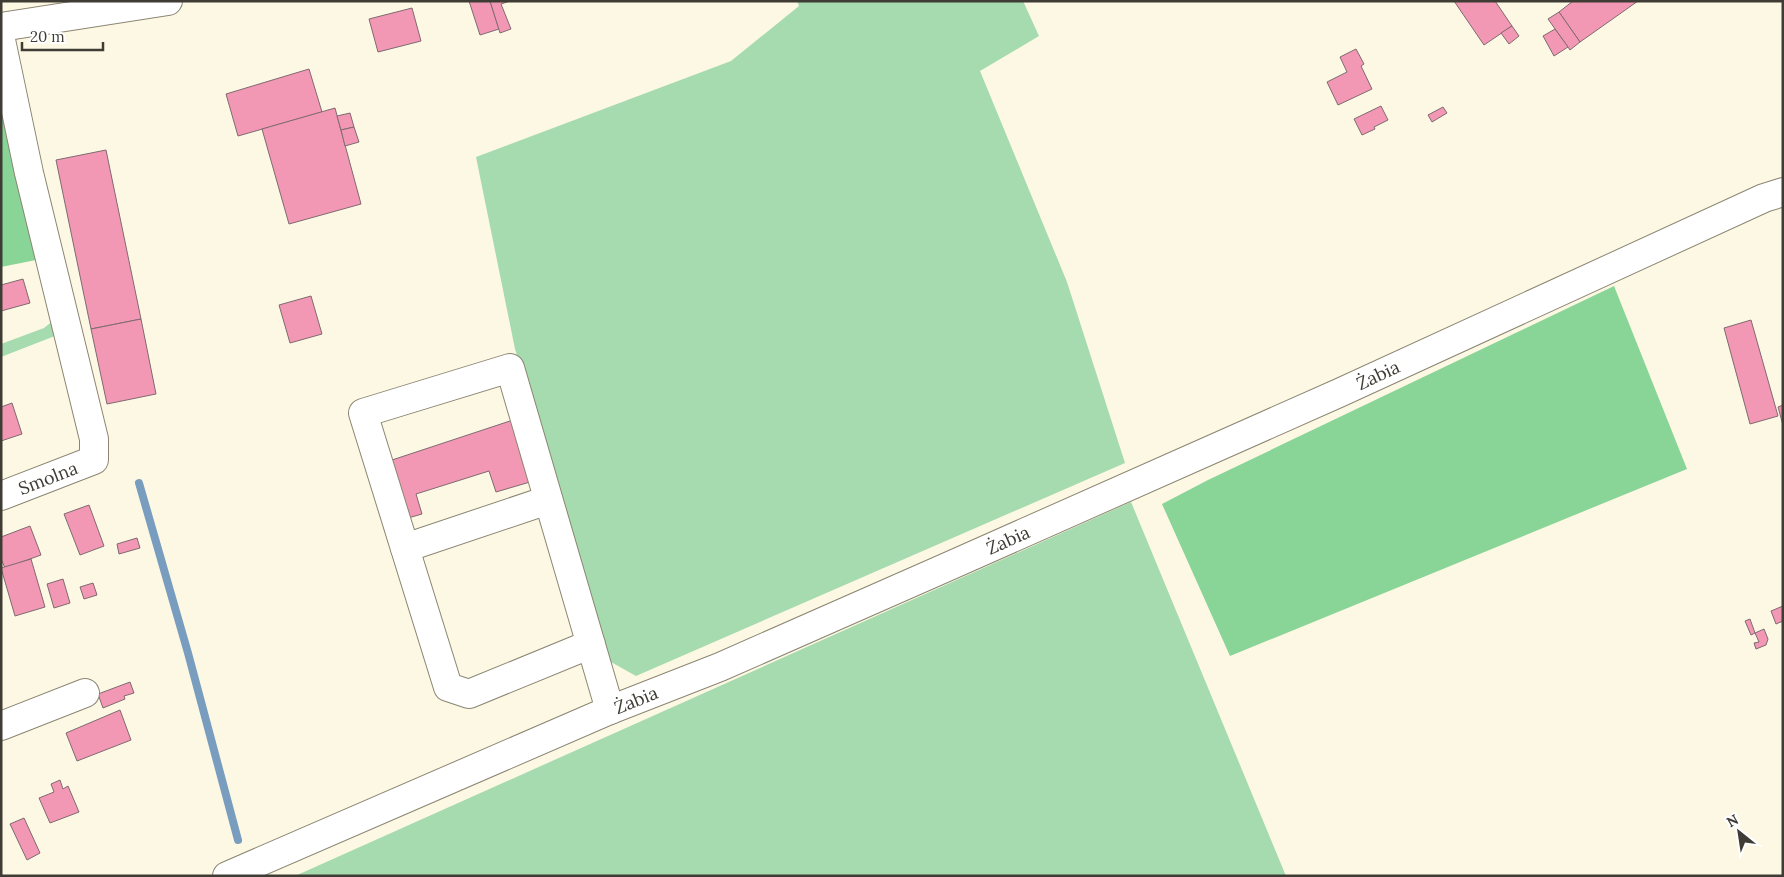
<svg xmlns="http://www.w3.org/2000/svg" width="1784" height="877" font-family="Lora,serif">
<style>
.green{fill:#a5dbae}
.forest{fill:#89d497}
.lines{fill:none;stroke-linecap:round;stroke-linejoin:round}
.stream{stroke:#789dbe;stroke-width:8}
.building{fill:#f298b5;stroke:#7f6a70}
.minor-casing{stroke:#8b8673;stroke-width:30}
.minor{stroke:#fff;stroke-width:28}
.labels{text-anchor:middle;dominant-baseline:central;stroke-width:4.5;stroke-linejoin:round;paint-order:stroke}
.street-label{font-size:18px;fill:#3e3c34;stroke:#fff}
</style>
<rect width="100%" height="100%" fill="#fdf8e3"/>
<g class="green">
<polygon points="797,1 1023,1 1039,36 980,71 1067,282 1125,463 636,676 611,662 515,349 476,157 731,61 799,6"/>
<polygon points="54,320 60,334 1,357 1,344 44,328"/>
<polygon points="1131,502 1286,876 295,876"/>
</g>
<g class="forest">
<polygon points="1,77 41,259 1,267"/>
<polygon points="1614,286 1687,469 1230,656 1162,504 1208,480"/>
</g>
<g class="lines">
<polyline class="stream" points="139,483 188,653 238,840"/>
</g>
<g class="building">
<polygon points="469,1 490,1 499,29 480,35"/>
<polygon points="490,1 510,1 501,4 511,29 500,33"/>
<polygon points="1454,1 1495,1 1512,26 1484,45"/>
<polygon points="1573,1 1638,1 1580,42 1559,12"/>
<polygon points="412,8 421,41 378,52 369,19"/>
<polygon points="1559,12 1580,42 1570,50 1548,19"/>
<polygon points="1512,26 1519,36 1509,44 1501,33"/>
<polygon points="1555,29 1568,47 1554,56 1543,36"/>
<polygon points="1356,49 1364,64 1361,66 1372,89 1338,105 1327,82 1347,72 1340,57"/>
<polygon points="309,69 322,112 238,136 226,94"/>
<polygon points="1381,106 1388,120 1374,127 1375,129 1362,135 1354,119"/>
<polygon points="1443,107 1447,113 1432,122 1428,115"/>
<polygon points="335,108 361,204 289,224 262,129"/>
<polygon points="350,113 354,127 341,130 337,116"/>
<polygon points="354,127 359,142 345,146 341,130"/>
<polygon points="106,150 141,319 91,329 56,160"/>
<polygon points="23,279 30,303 1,311 1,285"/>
<polygon points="311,296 322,334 290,343 279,305"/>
<polygon points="141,319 156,394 107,404 91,329"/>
<polygon points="1751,320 1778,416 1750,424 1724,328"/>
<polygon points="12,403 22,434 1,441 1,407"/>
<polygon points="1783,405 1783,425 1778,407"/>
<polygon points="513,420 519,438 516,438 530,482 496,492 489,471 416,494 422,514 408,518 392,460"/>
<polygon points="89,505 104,546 80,555 64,514"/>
<polygon points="30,526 41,555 5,568 1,559 1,537"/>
<polygon points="137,538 140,548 119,554 117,544"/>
<polygon points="31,559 45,607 15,616 1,568"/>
<polygon points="63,579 70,603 54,608 47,584"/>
<polygon points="93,583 97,595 84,599 80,587"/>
<polygon points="1783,606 1783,621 1776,624 1771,611"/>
<polygon points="1750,619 1755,633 1751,635 1745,621"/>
<polygon points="1764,629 1768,639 1766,645 1756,649 1754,643 1759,642 1755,633"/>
<polygon points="130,682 134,693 124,696 125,699 103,708 98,694"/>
<polygon points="120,710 131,740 77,761 66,733"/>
<polygon points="60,780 63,789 68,786 79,812 50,823 39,798 54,792 51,784"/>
<polygon points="24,818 40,853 27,860 10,824"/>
</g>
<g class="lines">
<defs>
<g id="minor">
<polyline points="1,27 168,1"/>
<polyline points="1,40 29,173 94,439 94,460 1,496"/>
<polyline points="405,548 548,500"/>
<polyline points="591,644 469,694 448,687 363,413 510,368 610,710"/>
<polyline points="1,726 85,693"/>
<polyline points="227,876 610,710 720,667 947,567 1339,393 1764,198 1783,192"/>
</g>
</defs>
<use href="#minor" class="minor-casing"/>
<use href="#minor" class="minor"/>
</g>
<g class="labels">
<g class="street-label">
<text transform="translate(1378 375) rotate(-25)">Żabia</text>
<text transform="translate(48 478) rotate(-21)">Smolna</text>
<text transform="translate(1008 540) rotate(-24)">Żabia</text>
<text transform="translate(636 700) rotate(-22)">Żabia</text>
</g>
</g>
<rect width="1784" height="877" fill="none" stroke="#3e3c34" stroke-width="5"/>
<g transform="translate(1739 832) rotate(330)" stroke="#ffffff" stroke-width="4" paint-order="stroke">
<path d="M0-4L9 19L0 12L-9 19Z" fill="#3e3c34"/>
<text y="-8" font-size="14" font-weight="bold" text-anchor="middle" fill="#3e3c34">N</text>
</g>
<path d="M22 42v8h81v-8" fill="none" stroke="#3e3c34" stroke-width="2.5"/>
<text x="30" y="42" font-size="15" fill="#3e3c34" stroke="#ffffff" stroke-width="4" paint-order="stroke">20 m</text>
</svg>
